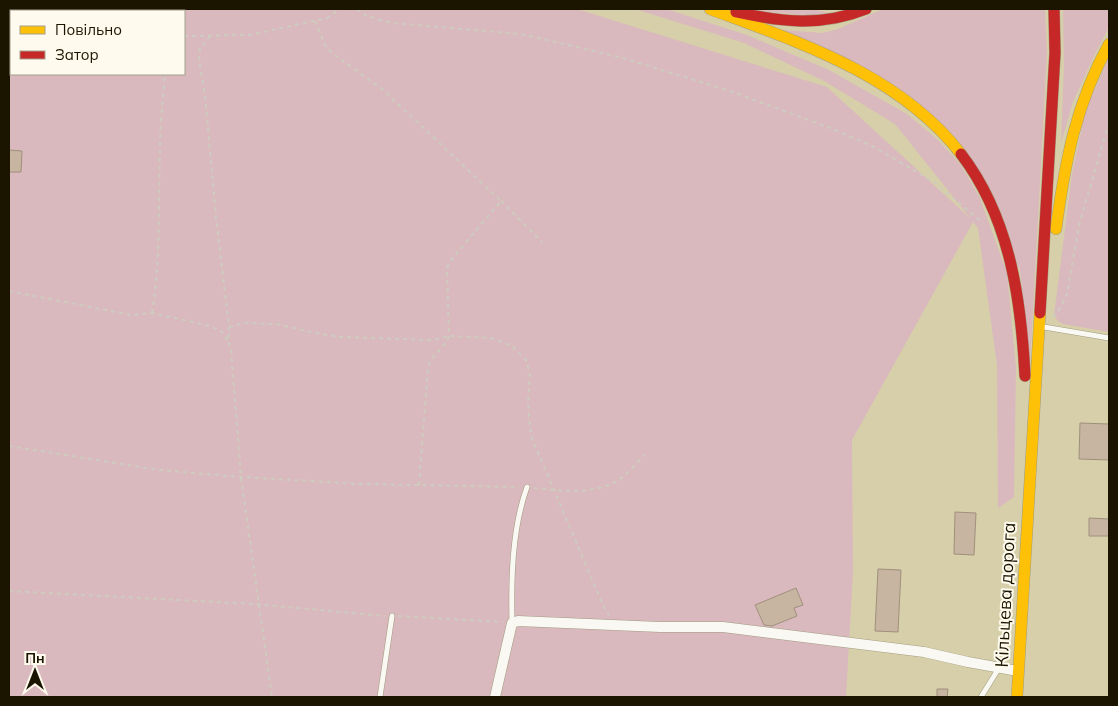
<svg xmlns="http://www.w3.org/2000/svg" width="1118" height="706" font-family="Mulish,sans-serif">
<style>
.green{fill:#d9b9bd}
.building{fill:#c8b5a1;stroke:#9f907c}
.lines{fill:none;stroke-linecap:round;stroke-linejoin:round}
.lane-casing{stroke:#a29c7f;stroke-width:6}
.street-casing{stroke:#a29c7f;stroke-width:11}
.slow-casing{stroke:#a29c7f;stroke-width:12}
.jam-casing{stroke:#a29c7f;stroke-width:12}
.path{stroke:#cecbbf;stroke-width:2;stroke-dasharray:4 4;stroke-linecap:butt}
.lane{stroke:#f9f8f2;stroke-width:5}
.street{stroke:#f9f8f2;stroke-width:10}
.slow{stroke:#ffc107;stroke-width:11}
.jam{stroke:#c62828;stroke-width:11}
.labels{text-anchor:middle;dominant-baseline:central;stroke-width:4;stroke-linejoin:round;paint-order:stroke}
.street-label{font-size:18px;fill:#1b1500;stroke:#fefbee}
</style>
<rect width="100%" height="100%" fill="#d7cfaa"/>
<g class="green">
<polygon points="9,9 35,9 39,11 11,11 11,74 184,74 184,11 48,11 45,9 577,9 827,87 970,218 895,124 824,81 744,43 635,9 666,9 747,35 829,70 907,114 937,139 961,165 980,198 1007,273 1016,367 1014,497 998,508 997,365 978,228 973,222 852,440 853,573 846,697 9,697"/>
<polygon points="740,9 813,9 829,13 812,16"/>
<polygon points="883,9 1045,9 1047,52 1030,367 1020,270 948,130 782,30 823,33 838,29"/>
<polygon points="1063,9 1109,9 1109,27 1094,56 1073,102 1061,143 1064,64"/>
<polygon points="1109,56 1109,332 1063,324 1058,321 1054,315 1072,174 1085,113"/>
</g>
<g class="building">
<polygon points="9,150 22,151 21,172 9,172"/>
<polygon points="1080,423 1109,424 1109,460 1079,459"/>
<polygon points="955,512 976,513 974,555 954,554"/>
<polygon points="1089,518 1109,519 1109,536 1089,536"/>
<polygon points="878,569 901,570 898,632 875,631"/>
<polygon points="796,588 803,605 794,608 797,616 772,626 764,625 755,605"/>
<polygon points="937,689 948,689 947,697 937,697"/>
</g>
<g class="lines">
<defs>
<g id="lane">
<polyline points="1044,327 1109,338"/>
<path d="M512 623C511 579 512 529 527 487"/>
<polyline points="380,697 392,616"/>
<polyline points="981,697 999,668"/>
</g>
<polyline id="street" points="495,697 512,623 518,621 660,627 723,627 924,652 968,662 1018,671"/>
<g id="slow">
<path d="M710 9C801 43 900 75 961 154"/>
<path d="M1056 229C1065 162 1076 103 1109 44"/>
<polyline points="1017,697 1040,313"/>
</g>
<g id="jam">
<path d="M736 12C782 22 821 27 866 9"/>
<path d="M961 154C1010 218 1021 299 1025 376"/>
<polyline points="1040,313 1055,53 1054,9"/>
</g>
</defs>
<use href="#lane" class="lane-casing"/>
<use href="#street" class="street-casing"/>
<use href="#slow" class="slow-casing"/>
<use href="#jam" class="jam-casing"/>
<g class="path">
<polyline points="357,9 367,16 392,23 520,34 543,39 623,58 733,92 833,129 874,147 934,182 983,223"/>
<path d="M315 21 325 45 332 53 382 89 501 201 451 260 447 268 449 336C444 349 433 353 428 367L419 485"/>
<polyline points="9,28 11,28"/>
<polyline points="184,36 250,35 327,18 340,9"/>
<polyline points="210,36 200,48 199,61 205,94 216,217 229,327 228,341 231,350 241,477 272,697"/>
<polyline points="501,201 542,242"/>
<polyline points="9,291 131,315 152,313 179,319 210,326 222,332 227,340"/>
<path d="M152 313C161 257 158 206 160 150 160 124 163 99 165 74"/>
<polyline points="1053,317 1061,307 1067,294 1079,225 1109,122"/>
<polyline points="229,327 243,323 276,324 316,333 340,337 433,340 449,336 491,338 512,346 526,360 530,375 528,404 531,436 603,605 609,615"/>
<polyline points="9,446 159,470 241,477 361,484 519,487"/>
<path d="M534 488C562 491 602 496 625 475 632 469 638 461 644 455"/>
<polyline points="9,591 254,604 385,616"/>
<polyline points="398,616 503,622"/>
</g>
<use href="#lane" class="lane"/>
<use href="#street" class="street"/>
<use href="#slow" class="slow"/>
<use href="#jam" class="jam"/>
</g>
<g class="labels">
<g class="street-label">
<text transform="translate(1005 595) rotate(-87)">Кільцева дорога</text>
</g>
</g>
<rect width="1118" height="706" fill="none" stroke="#1b1500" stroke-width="20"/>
<rect x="10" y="10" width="175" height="65" fill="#fefbee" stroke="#a39f8f"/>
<rect x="20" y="26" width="25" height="8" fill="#ffc107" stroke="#a39f8f"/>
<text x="55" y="35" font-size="15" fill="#1b1500">Повільно</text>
<rect x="20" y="51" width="25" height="8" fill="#c62828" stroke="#a39f8f"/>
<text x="55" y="60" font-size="15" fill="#1b1500">Затор</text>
<g transform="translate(35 671)" stroke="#fefbee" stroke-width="4" paint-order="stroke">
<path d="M0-4L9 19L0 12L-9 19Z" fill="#1b1500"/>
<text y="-8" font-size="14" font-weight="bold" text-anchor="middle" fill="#1b1500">Пн</text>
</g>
</svg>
